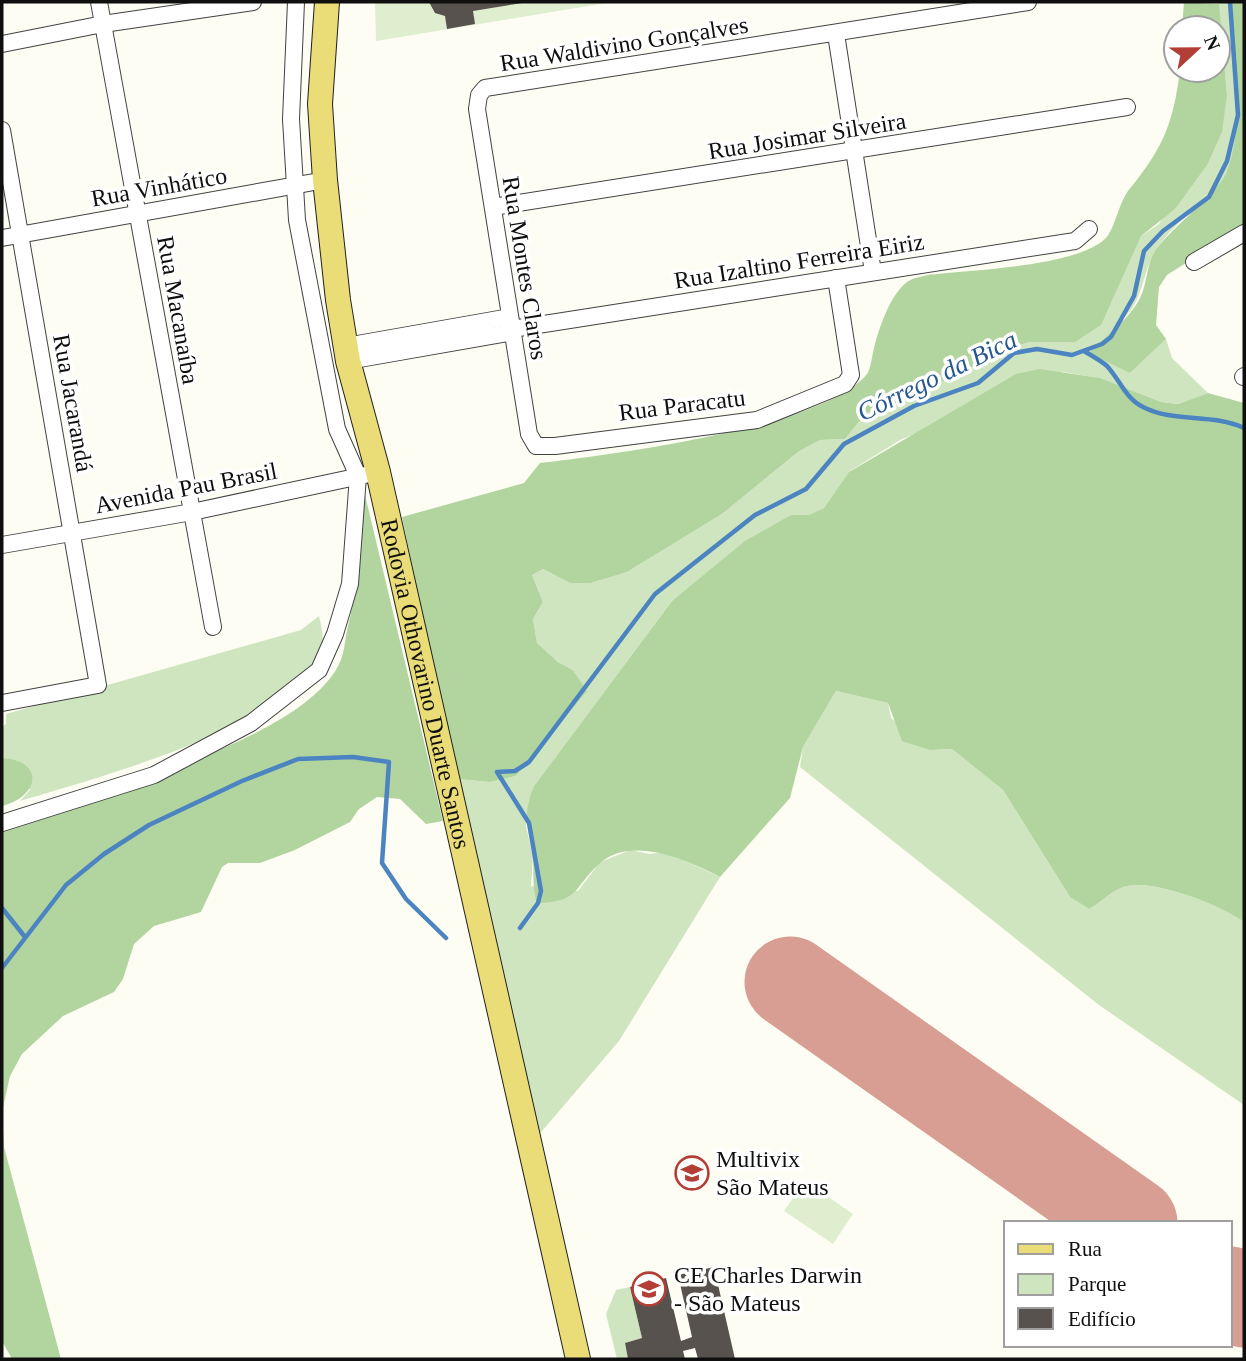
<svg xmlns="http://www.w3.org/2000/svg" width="1246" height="1361" font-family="'Times New Roman',serif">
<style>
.green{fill:#cfe5bf}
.forest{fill:#b2d5a0}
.pitch{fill:#e0eed0}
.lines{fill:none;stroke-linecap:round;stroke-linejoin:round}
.stream{stroke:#4b84c0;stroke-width:4.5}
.runway{stroke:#d89e94;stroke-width:91}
.building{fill:#57524d}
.minor-casing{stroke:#424242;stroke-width:18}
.primary-casing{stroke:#202020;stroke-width:26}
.minor{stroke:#fff;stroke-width:16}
.primary{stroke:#eadc77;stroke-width:24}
.labels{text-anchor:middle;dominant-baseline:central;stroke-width:7;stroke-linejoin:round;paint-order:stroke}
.street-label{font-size:24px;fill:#0f0f0f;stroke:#fff}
.poi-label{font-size:24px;fill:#0f0f0f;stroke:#fff;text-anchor:start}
.water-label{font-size:26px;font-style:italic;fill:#255795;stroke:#fff}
</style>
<rect width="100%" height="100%" fill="#fefdf3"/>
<g class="green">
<path d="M1218 2H1230C1235 58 1246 121 1227 173 1208 203 1172 222 1155 252 1139 280 1145 303 1116 325L1130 373 1166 339 1172 358 1208 393 1178 404 1161 402 1099 378 1063 372 900 440 850 471 824 508 809 516 791 515 672 601 534 786 526 826 533 857 531 886 578 891 600 862 631 850 649 854 666 852 720 877 619 1041 537 1137 457 779 490 782 516 776 586 691 573 670 558 662 537 643 533 619 543 602 532 575 543 569 570 583H591L627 572 722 514 798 452 820 440 845 439 866 413 904 400 1004 352 1028 342H1075L1141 236 1159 224 1227 95Z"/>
<path d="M319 616C322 629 326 646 319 658 284 728 93 779 20 801L30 790 9 759 2 758V727L6 724V714L301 630Z"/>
<path d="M836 691 888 703 891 718 930 750 952 749 1003 790 1070 897 1089 909C1100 903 1109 893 1121 888 1145 875 1223 906 1244 922V1105L1099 1005 800 767 803 747Z"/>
<polygon points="630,1287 642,1338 625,1343 628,1359 617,1359 606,1314 616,1290"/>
</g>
<g class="forest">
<path d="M1184 2 1219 4 1227 95 1222 132 1207 165 1175 209 1141 236 1101 325 1075 342H1028L1004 352 904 400 866 413 845 439 820 440 798 452 722 514 627 572 591 583H570L543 569 532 575 543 602 533 619 537 643 558 662 573 670 587 691 516 776 490 782 457 779 402 517 524 483 540 463C610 455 825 427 867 374 871 368 872 355 874 348 879 328 890 295 907 282 912 278 921 277 927 275 969 270 1075 267 1105 239 1115 229 1118 205 1128 191 1163 148 1173 125 1180 70H1218V28H1182Z"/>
<path d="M1230 2H1244V226L1167 275 1159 287 1156 325 1166 339 1130 373 1089 353C1106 335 1129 320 1140 298 1148 282 1146 263 1157 248 1178 222 1208 202 1226 174 1246 122 1235 58 1230 2Z"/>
<path d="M1040 369 1100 378 1161 402 1178 404 1208 393 1244 403V922C1223 906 1146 875 1121 888 1109 893 1100 903 1089 909L1070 897 1003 790 952 749 930 750 902 741 888 703 836 691 803 747 790 798 720 877C687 860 630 834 598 865 573 888 580 902 537 903 532 886 534 875 533 858 531 824 520 822 534 786L672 601 745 541 791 515H809L824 508 849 472 1016 374Z"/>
<path d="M365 495 443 821 426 824 400 799 377 797 359 809 350 822 295 850 260 863H228L222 867 201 912 154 926 134 944 123 979 114 992 63 1016 22 1054 10 1076 2 1112V823C83 796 305 742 340 662 344 653 345 641 347 631 358 586 361 541 365 495Z"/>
<path d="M2 758C45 761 40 796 2 806Z"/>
<polygon points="2,1112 4,1147 61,1359 12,1359 2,1341"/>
</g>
<g class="pitch">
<polygon points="375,2 613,2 376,41"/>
<polygon points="805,1181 853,1214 833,1244 784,1211"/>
</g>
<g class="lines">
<g class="stream">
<path d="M1084 351C1092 356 1100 360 1107 366 1120 380 1125 398 1143 407 1174 423 1212 413 1244 428"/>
<polyline points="2,908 25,937"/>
<polyline points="520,928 538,903 541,891 529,823 497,772 515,771 529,762 655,594 755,515 806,489 844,444 914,406 978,383 1014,353 1037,349 1072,355 1102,344 1111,337 1134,296 1144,251 1163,231 1209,197 1227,161 1238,115 1230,2"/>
<polyline points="2,968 66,885 104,854 149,825 242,781 298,759 353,757 389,762 382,863 406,899 446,938"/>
</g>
<g class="runway">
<polyline points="790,982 1132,1223"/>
<polyline points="1230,1292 1244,1302"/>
</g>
</g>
<g class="building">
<polygon points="429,2 522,2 522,3 473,11 475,24 447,29 445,16 435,13"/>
<polygon points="714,1267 735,1359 698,1359 695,1348 683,1351 685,1359 628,1359 625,1343 642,1338 630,1287 666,1278 681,1341 692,1337 678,1275"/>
</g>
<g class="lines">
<defs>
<g id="minor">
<polyline points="99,2 213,627"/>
<polyline points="836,34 873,272"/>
<polyline points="2,44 103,24 253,2"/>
<polyline points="2,130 98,685 2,703"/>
<polyline points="493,207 1127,107"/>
<polyline points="2,238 325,180"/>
<polyline points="1194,262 1244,233"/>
<polyline points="836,278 851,375 845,384 757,420 555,446 536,446 529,434 477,109 479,95 485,88 1028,2"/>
<polyline points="512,329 1075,241 1089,229"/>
<polyline points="346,346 510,317"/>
<polyline points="348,361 513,332"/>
<polyline points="1243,377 1244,376"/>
<polyline points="2,545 192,512 365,475"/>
<polyline points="2,823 154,775 251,723 319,670 335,634 350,584 358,476 337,429 297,220 291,119 296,2"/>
</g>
<g id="primary">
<path id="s1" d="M327 2 320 104 325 180 338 300 348 361 378 472 578 1359"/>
</g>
</defs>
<use href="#minor" class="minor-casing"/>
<use href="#primary" class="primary-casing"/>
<use href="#minor" class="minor"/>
<use href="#primary" class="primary"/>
</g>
<defs>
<symbol id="university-ring" viewBox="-11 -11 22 22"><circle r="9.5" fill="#fff" stroke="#b23e35" stroke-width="1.5"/><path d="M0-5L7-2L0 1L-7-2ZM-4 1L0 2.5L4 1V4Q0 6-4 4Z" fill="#b23e35"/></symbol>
<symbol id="school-ring" viewBox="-11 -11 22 22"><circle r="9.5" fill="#fff" stroke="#b23e35" stroke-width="1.5"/><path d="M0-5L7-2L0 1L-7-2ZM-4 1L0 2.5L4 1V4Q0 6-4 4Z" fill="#b23e35"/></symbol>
</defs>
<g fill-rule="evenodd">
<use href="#university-ring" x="673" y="1154" width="38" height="38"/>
<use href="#school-ring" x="630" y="1270" width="38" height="38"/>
</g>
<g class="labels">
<g class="street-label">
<text transform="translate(624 44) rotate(-9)">Rua Waldivino Gonçalves</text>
<text transform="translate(807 136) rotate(-9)">Rua Josimar Silveira</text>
<text transform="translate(159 187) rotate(-10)">Rua Vinhático</text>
<text transform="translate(799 261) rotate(-9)">Rua Izaltino Ferreira Eiriz</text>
<text transform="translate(525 268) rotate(81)">Rua Montes Claros</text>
<text transform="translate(178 310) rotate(80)">Rua Macanaíba</text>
<text transform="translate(73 403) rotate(80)">Rua Jacarandá</text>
<text transform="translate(682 405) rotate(-7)">Rua Paracatu</text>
<text transform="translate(186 488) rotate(-11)">Avenida Pau Brasil</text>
<text stroke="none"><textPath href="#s1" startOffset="693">Rodovia Othovarino Duarte Santos</textPath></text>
</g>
<g class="poi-label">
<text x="716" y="1159">Multivix<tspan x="716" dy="28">São Mateus</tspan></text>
<text x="674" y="1275">CE Charles Darwin<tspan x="674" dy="28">- São Mateus</tspan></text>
</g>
<g class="water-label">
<text transform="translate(937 376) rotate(-26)">Córrego da Bica</text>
</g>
</g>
<rect width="1246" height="1361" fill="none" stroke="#0f0f0f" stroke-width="7"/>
<rect x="1004" y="1221" width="228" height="126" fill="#ffffff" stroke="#9f9f9f" stroke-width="2"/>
<rect x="1018" y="1244" width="35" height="10" fill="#eadc77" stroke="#9f9f9f" stroke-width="2"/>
<text x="1068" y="1256" font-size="21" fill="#0f0f0f">Rua</text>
<rect x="1018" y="1274" width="35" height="21" fill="#cfe5bf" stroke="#9f9f9f" stroke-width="2"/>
<text x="1068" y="1291" font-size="21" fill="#0f0f0f">Parque</text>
<rect x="1018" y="1308" width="35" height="21" fill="#57524d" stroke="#9f9f9f" stroke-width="2"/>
<text x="1068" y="1326" font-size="21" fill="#0f0f0f">Edifício</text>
<g transform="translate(1197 49) rotate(68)"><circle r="33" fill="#ffffff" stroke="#9f9f9f" stroke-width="2"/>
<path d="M0-5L12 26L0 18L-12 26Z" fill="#b23e35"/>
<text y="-10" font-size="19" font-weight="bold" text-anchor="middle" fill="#0f0f0f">N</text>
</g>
</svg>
